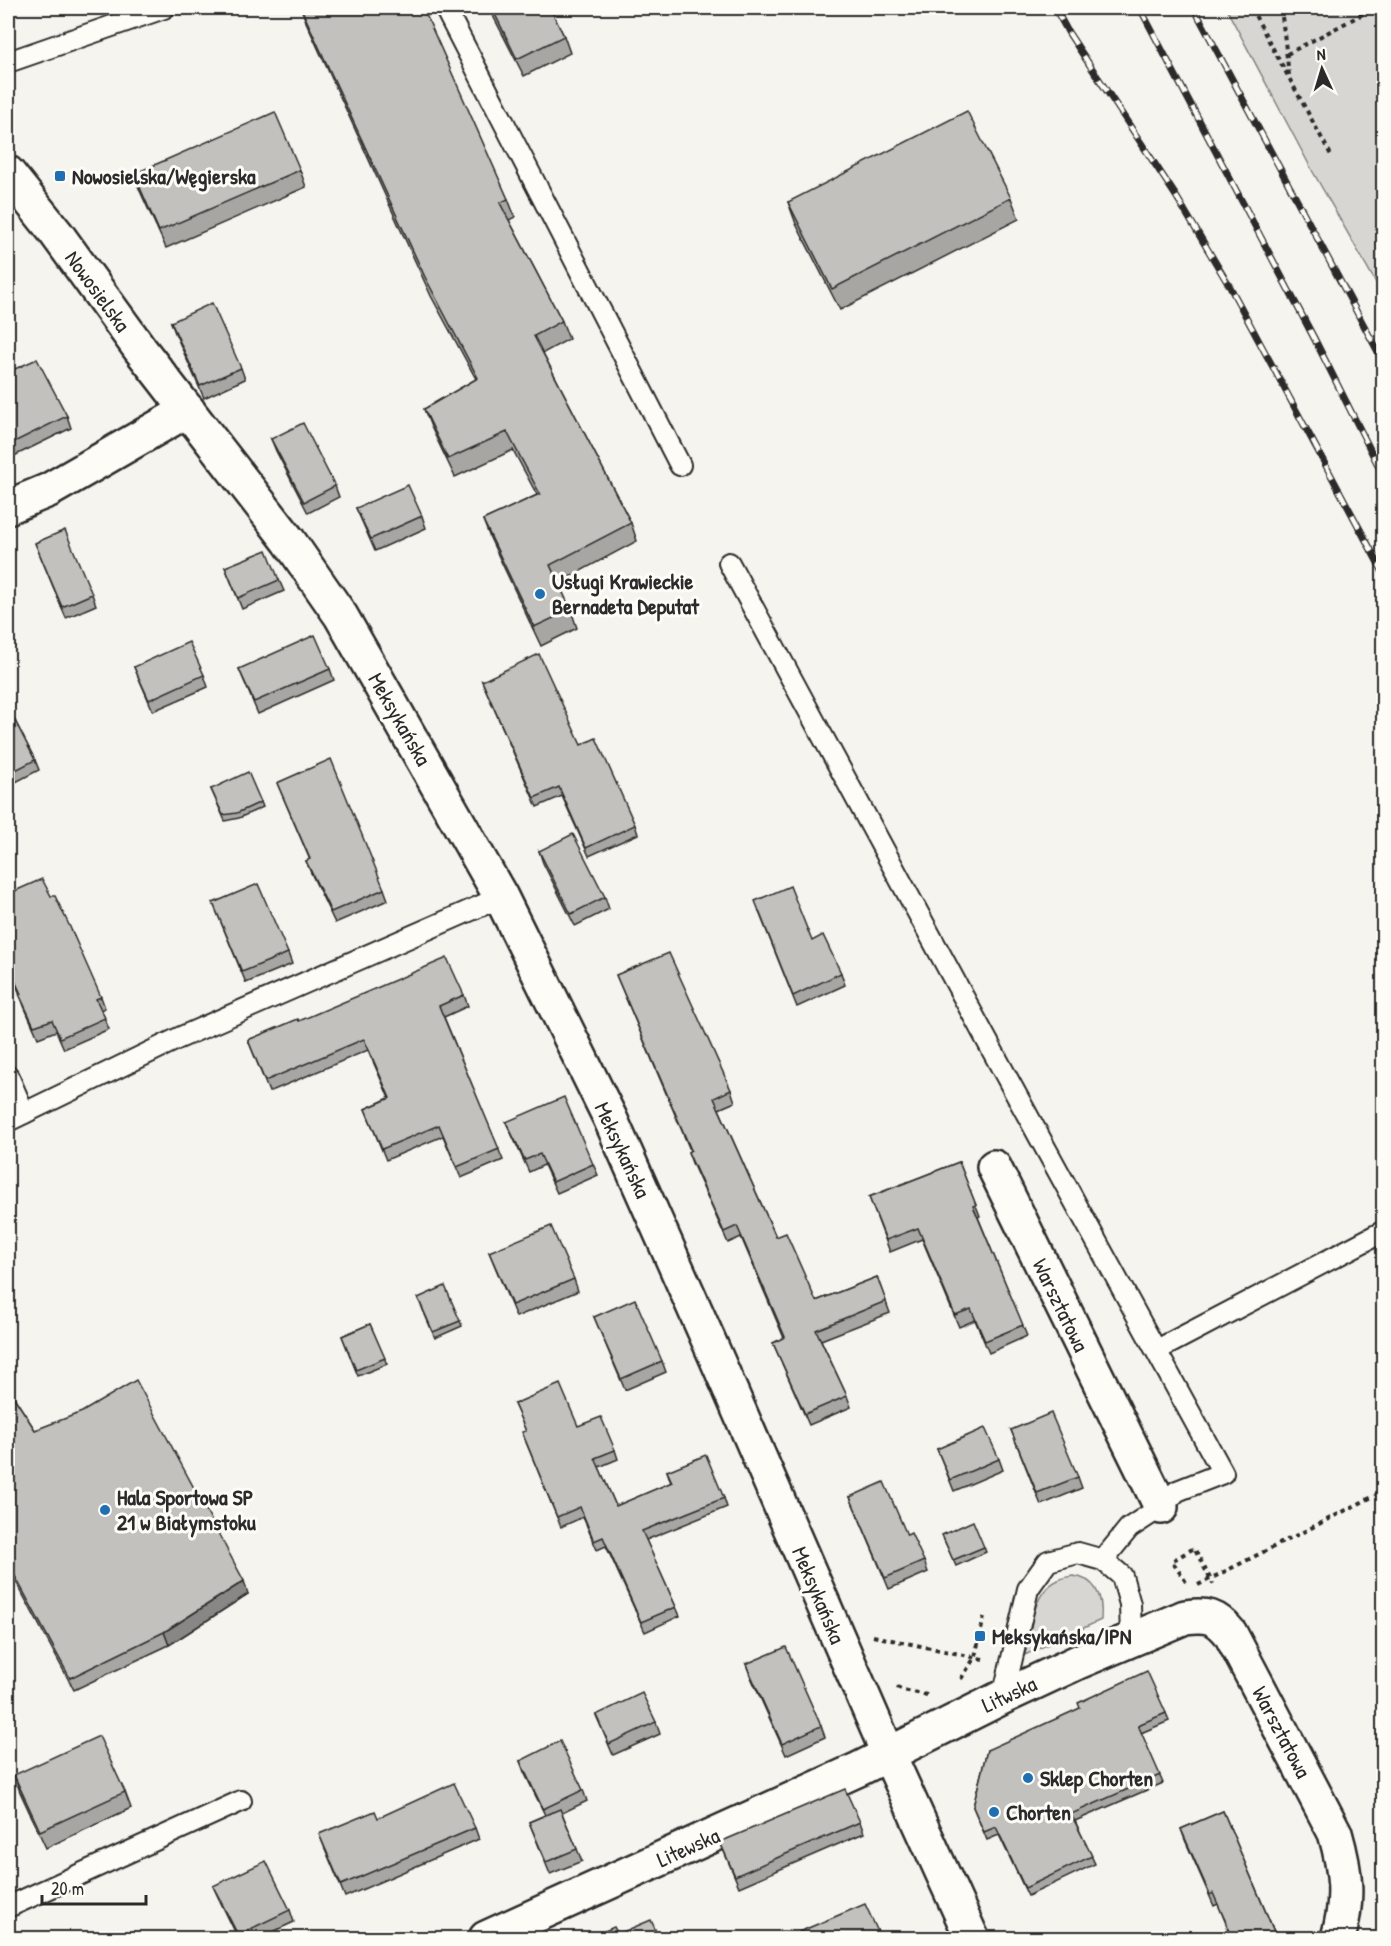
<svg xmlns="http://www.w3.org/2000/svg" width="1391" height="1946" font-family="'Patrick Hand',sans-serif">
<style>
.green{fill:#d7d6d2;stroke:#81807e;stroke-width:1.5}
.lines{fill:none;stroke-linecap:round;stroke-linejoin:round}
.service-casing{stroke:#2b2b2b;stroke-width:24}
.minor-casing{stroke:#2b2b2b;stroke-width:38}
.tertiary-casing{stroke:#2b2b2b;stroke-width:38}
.path{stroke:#2b2b2b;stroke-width:4;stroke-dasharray:4.5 4.5;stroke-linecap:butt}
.service{stroke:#fdfcf7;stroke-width:20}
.minor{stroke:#fdfcf7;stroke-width:33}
.tertiary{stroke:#fdfcf7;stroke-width:33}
.rail-casing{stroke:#2b2b2b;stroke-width:7}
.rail{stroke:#fdfcf7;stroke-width:4.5;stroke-dasharray:14;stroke-linecap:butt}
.path-bridge{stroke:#2b2b2b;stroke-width:4;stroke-dasharray:4.5 4.5;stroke-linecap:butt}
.wall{fill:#a7a6a3;stroke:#2b2b2b;stroke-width:1.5}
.shaded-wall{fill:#888785;stroke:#2b2b2b;stroke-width:1.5}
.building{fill:#c2c1be;stroke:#2b2b2b;stroke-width:1.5}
.poi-dot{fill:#1f6fb2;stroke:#fdfcf7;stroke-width:2}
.labels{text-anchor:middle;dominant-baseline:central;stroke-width:6;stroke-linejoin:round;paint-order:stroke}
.poi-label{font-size:22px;font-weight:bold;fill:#2b2b2b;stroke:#fdfcf7;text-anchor:start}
.street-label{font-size:22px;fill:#2b2b2b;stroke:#fdfcf7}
</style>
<rect width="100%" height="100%" fill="#f5f4ef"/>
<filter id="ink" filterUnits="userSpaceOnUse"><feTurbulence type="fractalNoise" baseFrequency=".0167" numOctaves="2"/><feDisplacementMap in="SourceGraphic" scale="12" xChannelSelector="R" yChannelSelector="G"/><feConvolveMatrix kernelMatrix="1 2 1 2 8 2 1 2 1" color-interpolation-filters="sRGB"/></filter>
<g filter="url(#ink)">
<g class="green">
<polygon points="1226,8 1383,8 1383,295 1313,172"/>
<path d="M1073 1576C1098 1579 1103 1598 1101 1620L1025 1655C1033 1621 1032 1581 1073 1576Z"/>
</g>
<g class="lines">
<defs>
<g id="service">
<polyline points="445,8 680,465"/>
<polyline points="8,62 164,8"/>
<polyline points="729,563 1012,1087 1223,1473 1177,1491 1161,1507 1129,1528 1103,1560"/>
<polyline points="8,1076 24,1113"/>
<polyline points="8,1121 179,1038 501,897"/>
<polyline points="1157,1350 1384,1231"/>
<polyline points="1003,1697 1028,1589 1048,1561 1078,1553 1103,1560 1122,1576 1130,1604 1131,1638"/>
<polyline points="8,1907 241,1801"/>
</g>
<g id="minor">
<polyline points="8,507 49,490 188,410"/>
<polyline points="994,1167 1161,1507"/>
<path d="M486 1938 859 1769 1003 1697 1078 1662 1185 1617C1207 1614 1216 1616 1230 1633L1335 1833C1346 1871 1349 1900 1338 1938"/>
</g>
<polyline id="tertiary" points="8,173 56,233 140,349 289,541 341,616 501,897 610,1118 715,1355 888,1753 972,1938"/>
</defs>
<use href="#service" class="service-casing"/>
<use href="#minor" class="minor-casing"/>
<use href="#tertiary" class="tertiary-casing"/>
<g class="path">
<polyline points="1251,8 1332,157"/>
<polyline points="1281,8 1289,75"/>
<polyline points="1287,54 1374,8"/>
<polyline points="1186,1582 1172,1561 1194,1548 1213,1584"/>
<polyline points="873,1636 983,1659"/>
<polyline points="961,1679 975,1657 984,1617"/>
<polyline points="897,1687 903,1690 927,1695"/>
</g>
<use href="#service" class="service"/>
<use href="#minor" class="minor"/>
<use href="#tertiary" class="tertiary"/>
<defs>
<g id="rail">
<polyline points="1055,8 1068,32 1176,196 1230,287 1384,574"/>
<polyline points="1140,8 1314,338 1384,477"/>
<polyline points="1194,8 1384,363"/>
</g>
</defs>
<use href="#rail" class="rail-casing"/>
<use href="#rail" class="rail"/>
<polyline class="path-bridge" points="1198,1585 1384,1491"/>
</g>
<g class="wall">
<polygon points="301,8 508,199 515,217 509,220 562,321 569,339 543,353 631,523 637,541 558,583 571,610 577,628 541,646 490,538 483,520 537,495 513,450 455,477 431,427 424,409 476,379 431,296 306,22"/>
<polygon points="489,8 550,8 564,36 570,53 524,76"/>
<polygon points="300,170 306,187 166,248 140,191 134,174"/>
<polygon points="1011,198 1019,219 840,310 796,224 788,202"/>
<polygon points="171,322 241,368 245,379 204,398 175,333"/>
<polygon points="8,372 67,416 71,428 8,459"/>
<polygon points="271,439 335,486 339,497 308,513 276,451"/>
<polygon points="356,508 422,516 426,528 375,551"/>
<polygon points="35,543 92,594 96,605 66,618"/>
<polygon points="225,567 279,580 284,591 242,609"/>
<polygon points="134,667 204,675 208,687 153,711"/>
<polygon points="239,669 330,669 334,680 258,714"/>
<polygon points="482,681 581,745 635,825 638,834 589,856 562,796 537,807"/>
<polygon points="8,707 35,760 39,770 8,786"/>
<polygon points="277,783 384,889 388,900 335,923 311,873 306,861 310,860"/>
<polygon points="211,789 261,802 263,807 239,818 225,821"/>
<polygon points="539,851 605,897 609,909 575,926 543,863"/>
<polygon points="8,894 101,997 105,1008 101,1010 109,1029 64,1049 56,1031 38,1038 24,1006 20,994 8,968"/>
<polygon points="213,903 288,953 292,964 246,983"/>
<polygon points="759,912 812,941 841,973 845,985 797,1007"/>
<polygon points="616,975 731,1090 735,1102 719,1109 776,1237 816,1301 877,1277 890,1313 821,1340 847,1396 851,1407 809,1425 773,1343 784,1338 741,1237 728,1243 692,1163 688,1152 690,1150"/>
<polygon points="464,995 468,1006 444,1017 503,1160 461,1178 443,1136 386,1160 365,1109 389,1098 368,1050 269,1092 248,1040 299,1021"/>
<polygon points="506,1122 593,1164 598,1175 557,1193 544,1165 529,1172 511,1133"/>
<polygon points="959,1162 980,1216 978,1217 1027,1336 989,1353 975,1320 959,1327 922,1239 890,1252 869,1197"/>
<polygon points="489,1252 574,1279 578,1291 516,1317"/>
<polygon points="420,1303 460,1321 462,1326 435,1338"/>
<polygon points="594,1317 662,1361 666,1372 625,1390"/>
<polygon points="370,1324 387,1364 358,1376 342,1336"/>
<polygon points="8,1388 35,1430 248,1594 169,1645 74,1690 8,1567"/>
<polygon points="514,1404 578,1426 615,1450 618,1459 599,1467 616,1506 671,1483 667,1471 724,1498 727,1507 646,1540 680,1616 645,1632 606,1546 597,1550 583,1517 561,1527 526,1442 526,1431"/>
<polygon points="1011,1430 1078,1477 1082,1488 1041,1505"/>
<polygon points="937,1449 999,1459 1003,1470 954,1491"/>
<polygon points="850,1497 907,1535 924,1561 928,1572 889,1589"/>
<polygon points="944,1540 984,1547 986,1552 956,1566"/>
<polygon points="746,1664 821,1726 825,1737 786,1755 750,1675"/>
<polygon points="1166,1713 1169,1721 1141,1733 1163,1783 1075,1821 1095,1864 1028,1896 999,1835 987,1840 973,1807 987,1750"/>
<polygon points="596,1715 656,1722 660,1734 613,1755"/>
<polygon points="520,1761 583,1790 587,1801 562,1813 582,1861 550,1874 529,1822 545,1815 524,1772"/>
<polygon points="14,1775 125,1792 131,1808 46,1848 20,1792"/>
<polygon points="1223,1811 1277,1938 1232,1938 1218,1904 1214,1906 1185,1840 1181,1829"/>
<polygon points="378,1818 475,1828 479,1839 345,1897 319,1834"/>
<polygon points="860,1822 864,1833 739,1887 720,1842"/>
<polygon points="213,1886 290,1910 294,1922 259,1938 238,1938 218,1897"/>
</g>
<polygon class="shaded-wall" points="244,1581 248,1594 169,1645 164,1632"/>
<g class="building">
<polygon points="301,8 423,8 508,199 500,203 562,321 534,336 631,523 550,565 571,610 534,627 483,520 540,494 507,432 448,459 424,409 478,378 425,277"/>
<polygon points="492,8 550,8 564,36 517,59"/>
<polygon points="967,111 1011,198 832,289 788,202"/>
<polygon points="275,112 300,170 159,231 134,174"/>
<polygon points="212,303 241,368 200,386 171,322"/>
<polygon points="37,359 67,416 8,445 8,372"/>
<polygon points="303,423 335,486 304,502 271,439"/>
<polygon points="408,485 422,516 371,539 356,508"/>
<polygon points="65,530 92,594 62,607 35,543"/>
<polygon points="267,550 279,580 238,598 225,567"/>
<polygon points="315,635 330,669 254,702 239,669"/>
<polygon points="189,642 204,675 149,700 134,667"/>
<polygon points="539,654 581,745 596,738 635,825 586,848 559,787 534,798 482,681"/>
<polygon points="8,707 35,760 8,774"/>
<polygon points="331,759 384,889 331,912 306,861 310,859 277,783"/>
<polygon points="248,772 261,802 237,813 223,815 211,789"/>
<polygon points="573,834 605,897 571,914 539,851"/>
<polygon points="42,879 51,896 55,896 70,927 101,997 96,999 105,1018 60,1038 52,1020 34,1026 19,994 21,994 8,965 8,894"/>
<polygon points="258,884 288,953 242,972 213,903"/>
<polygon points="790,886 812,941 823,935 841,973 793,996 755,901"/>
<polygon points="669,953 731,1090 714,1098 776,1237 786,1233 816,1301 877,1277 886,1301 816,1330 847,1396 805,1414 773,1343 785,1337 737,1226 724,1232 688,1152 691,1150 616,975"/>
<polygon points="447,958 464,995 439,1006 499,1149 457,1167 439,1125 382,1149 365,1109 390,1098 364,1039 265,1081 248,1040 298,1019 299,1021"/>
<polygon points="564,1097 593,1164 553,1182 540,1154 525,1160 506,1122"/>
<polygon points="959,1162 976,1205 973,1206 1023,1325 985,1341 971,1309 955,1315 918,1228 886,1240 869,1197"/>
<polygon points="551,1226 574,1279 512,1305 489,1252"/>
<polygon points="445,1286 460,1321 433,1332 418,1298"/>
<polygon points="635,1299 662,1361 621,1379 594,1317"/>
<polygon points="370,1324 385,1358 356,1370 342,1336"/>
<polygon points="136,1380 244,1581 164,1632 70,1678 8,1563 8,1388 35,1430 82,1412"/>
<polygon points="560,1384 578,1426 601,1417 615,1450 595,1458 616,1506 672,1482 667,1471 706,1455 724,1498 642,1531 676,1607 641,1622 603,1537 594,1541 580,1507 557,1517 522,1432 526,1431 514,1404"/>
<polygon points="1051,1413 1078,1477 1037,1493 1011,1430"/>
<polygon points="985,1428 999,1459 950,1480 937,1449"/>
<polygon points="884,1482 907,1535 911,1533 924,1561 885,1578 850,1497"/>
<polygon points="973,1521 984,1547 953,1560 942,1535"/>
<polygon points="786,1647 821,1726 782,1744 746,1664"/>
<polygon points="1147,1671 1166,1713 1138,1725 1160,1775 1071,1814 1092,1856 1025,1888 996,1827 984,1832 973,1807 987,1750 1080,1708 1078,1703"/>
<polygon points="642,1693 656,1722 609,1744 596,1715"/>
<polygon points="99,1736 125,1792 40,1831 14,1775"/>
<polygon points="560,1741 583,1790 543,1809 520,1761"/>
<polygon points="454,1783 475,1828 341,1885 319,1834 375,1811 378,1818"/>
<polygon points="845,1789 860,1822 735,1876 720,1842"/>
<polygon points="560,1809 577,1849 546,1862 529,1822"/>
<polygon points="1223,1811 1275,1934 1265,1938 1233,1938 1213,1893 1210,1895 1181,1829"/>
<polygon points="266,1861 290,1910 238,1935 213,1886"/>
<polygon points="865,1904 880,1936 874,1938 802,1938 799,1932"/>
<polygon points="651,1920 659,1938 589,1938 614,1927 618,1934"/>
</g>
</g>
<g class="poi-dot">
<rect x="54" y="170" width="12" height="12" rx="3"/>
<circle cx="540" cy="594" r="6"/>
<circle cx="105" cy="1510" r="6"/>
<rect x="974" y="1630" width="12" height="12" rx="3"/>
<circle cx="1028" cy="1778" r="6"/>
<circle cx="994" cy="1812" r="6"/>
</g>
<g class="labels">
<g class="poi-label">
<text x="72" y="176">Nowosielska/Węgierska</text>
<text x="552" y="581">Usługi Krawieckie<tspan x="552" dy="25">Bernadeta Deputat</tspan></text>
<text x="117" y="1497">Hala Sportowa SP<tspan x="117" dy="25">21 w Białymstoku</tspan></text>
<text x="992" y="1636">Meksykańska/IPN</text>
<text x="1040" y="1778">Sklep Chorten</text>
<text x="1006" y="1812">Chorten</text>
</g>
<g class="street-label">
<text transform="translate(98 291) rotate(54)">Nowosielska</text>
<text transform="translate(400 719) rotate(60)">Meksykańska</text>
<text transform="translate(623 1150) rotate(65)">Meksykańska</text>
<text transform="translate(1061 1305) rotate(64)">Warsztatowa</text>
<text transform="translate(819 1595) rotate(67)">Meksykańska</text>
<text transform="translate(1009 1694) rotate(-25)">Litwska</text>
<text transform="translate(1282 1732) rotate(62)">Warsztatowa</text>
<text transform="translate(688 1847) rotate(-24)">Litewska</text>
</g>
</g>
<rect width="1391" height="1946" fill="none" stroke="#fdfcf7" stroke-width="30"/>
<rect x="15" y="15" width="1361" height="1916" fill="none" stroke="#2b2b2b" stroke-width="2" filter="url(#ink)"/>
<g transform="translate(1322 69) rotate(356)" stroke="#fdfcf7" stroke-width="4.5" paint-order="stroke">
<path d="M0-4.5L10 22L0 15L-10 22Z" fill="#2b2b2b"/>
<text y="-9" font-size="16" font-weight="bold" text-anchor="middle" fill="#2b2b2b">N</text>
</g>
<path d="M42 1895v9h104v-9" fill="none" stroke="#2b2b2b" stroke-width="3"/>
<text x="51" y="1895" font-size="18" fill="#2b2b2b" stroke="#fdfcf7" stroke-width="4.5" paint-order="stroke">20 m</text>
</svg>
